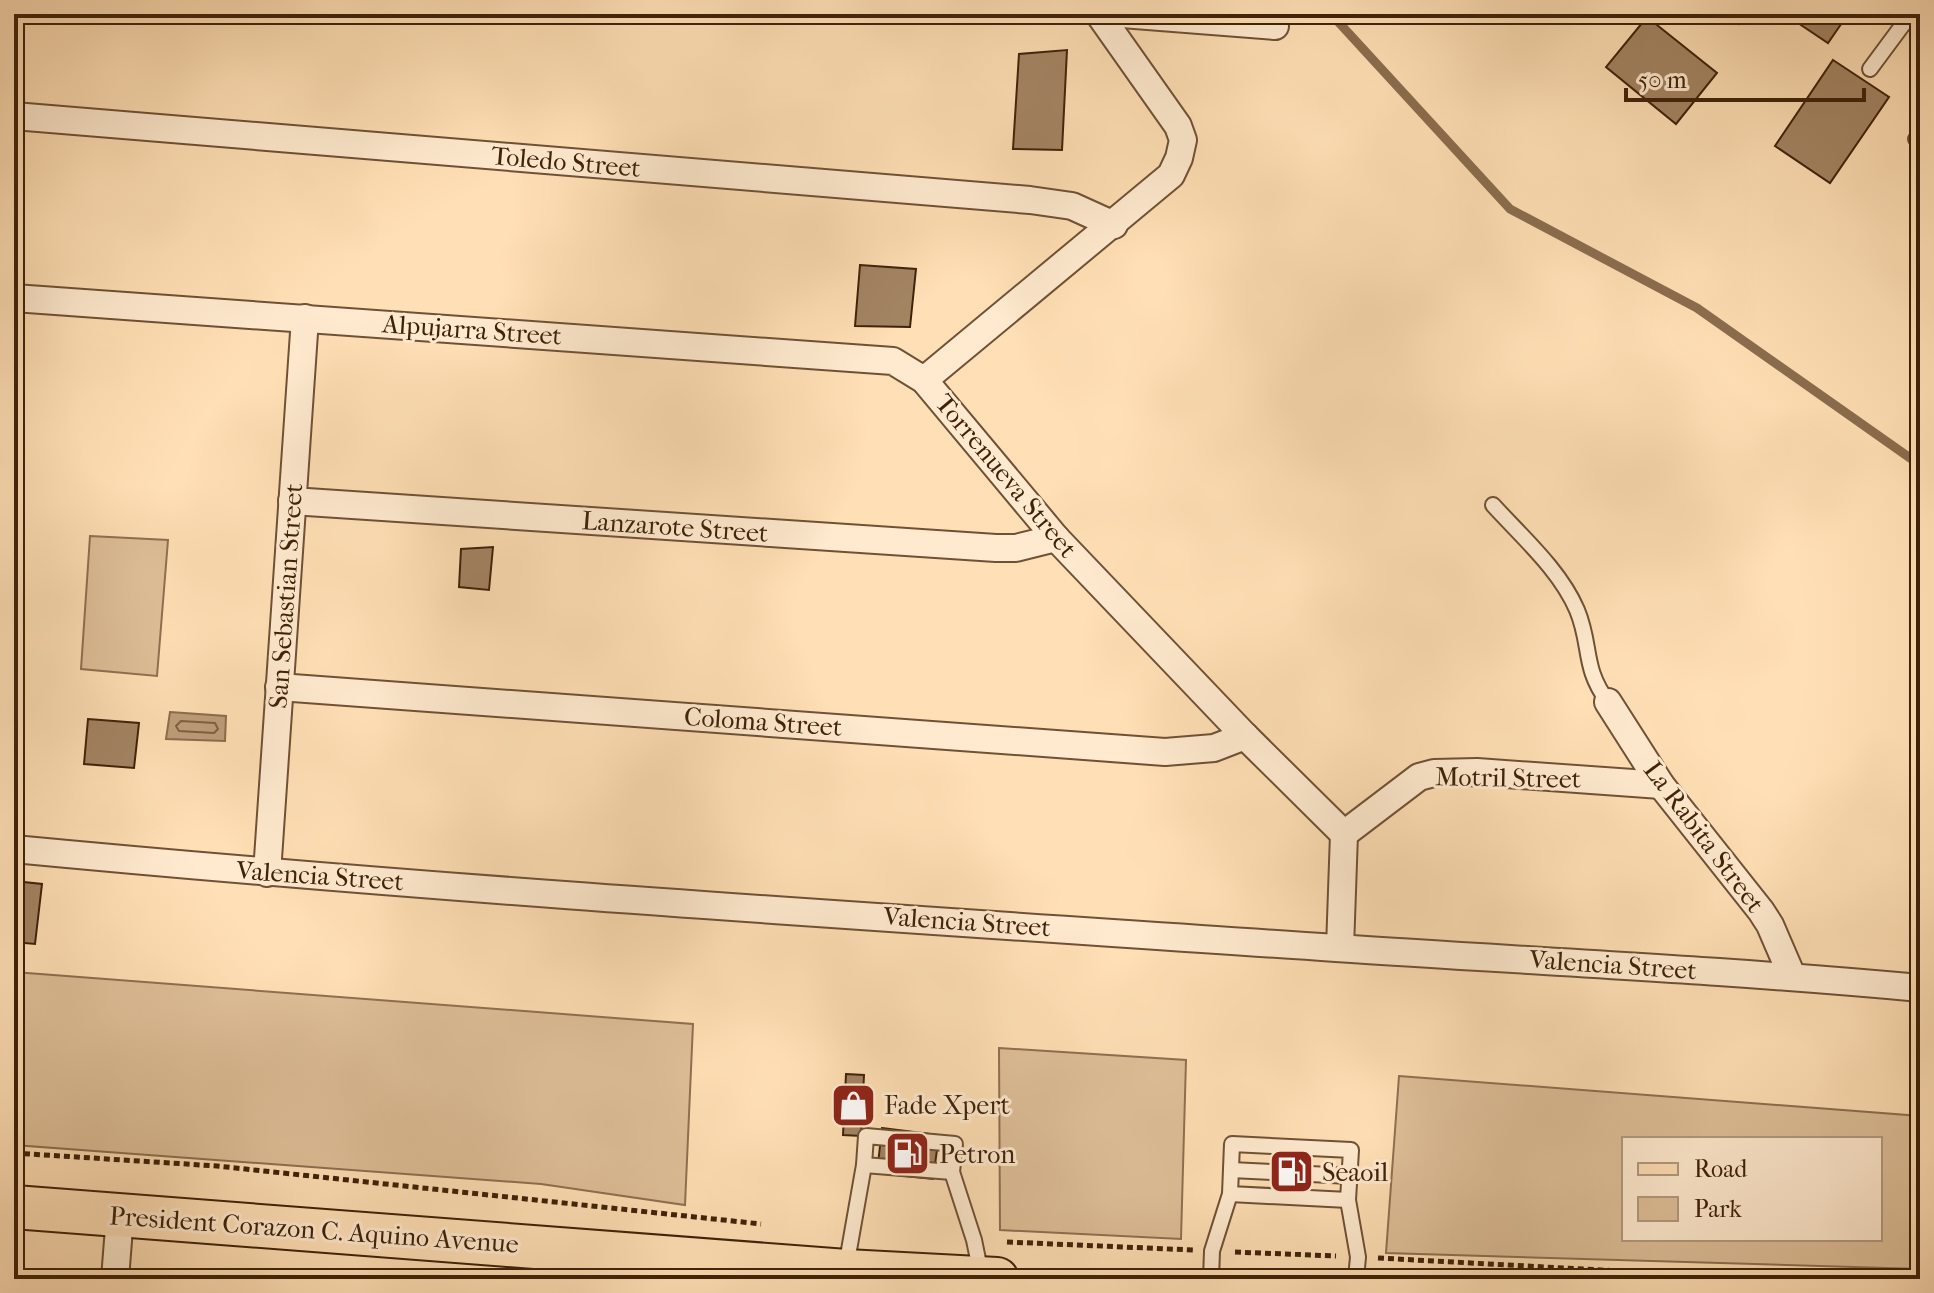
<svg xmlns="http://www.w3.org/2000/svg" width="1934" height="1293" font-family="'IM FELL French Canon',serif">
<style>
.green{fill:#debf98;stroke:#8e7051;stroke-width:2;fill-rule:evenodd}
.water{fill:#be9f7b;stroke:#8b6d4e;stroke-width:2}
.lines{fill:none;stroke-linecap:round;stroke-linejoin:round}
.shore{stroke:#7e6042;stroke-width:2}
.stream{stroke:#8b6d4e;stroke-width:9}
.building{fill:#a38463;stroke:#3f220a;stroke-width:2}
.lane-casing{stroke:#6f5135;stroke-width:18}
.street-casing{stroke:#6f5135;stroke-width:30}
.primary-casing{stroke:#3f220a;stroke-width:46}
.path{stroke:#3f220a;stroke-width:5;stroke-dasharray:6 4;stroke-linecap:butt}
.lane{stroke:#ffeacf;stroke-width:14}
.street{stroke:#ffeacf;stroke-width:26}
.primary{stroke:#ffdfb5;stroke-width:42}
.labels{text-anchor:middle;dominant-baseline:central;stroke-width:6;stroke-linejoin:round;paint-order:stroke}
.street-label{font-size:26px;fill:#3f220a;stroke:#ffeacf}
.poi-label{font-size:26px;fill:#3f220a;stroke:#ffeacf;text-anchor:start}
</style>
<rect width="100%" height="100%" fill="#ffdfb5"/>
<filter id="stains"><feTurbulence type="fractalNoise" baseFrequency=".0025" numOctaves="4"/><feColorMatrix values="0 0 0 0 .2 0 0 0 0 .09 0 0 0 0 .02 0 0 0 .5 -.17"/></filter>
<radialGradient id="worn" r=".72"><stop offset=".6" stop-color="#630" stop-opacity="0"/><stop offset="1" stop-color="#630" stop-opacity=".3"/></radialGradient>
<g class="green">
<polygon points="90,536 168,540 157,676 81,669"/>
<polygon points="14,972 693,1024 685,1205 541,1184 14,1145"/>
<polygon points="999,1048 1186,1060 1181,1239 1000,1230"/>
<path d="M1399 1076 1920 1116V1269L1386 1253ZM1624 1139H1880V1239H1624Z"/>
</g>
<polygon class="water" points="170,712 226,716 225,741 166,739"/>
<g class="lines">
<polygon class="shore" points="181,721 215,723 218,729 214,733 179,731 176,726"/>
<polyline class="stream" points="1331,14 1510,209 1697,308 1920,465"/>
</g>
<g class="building">
<polygon points="1729,14 1749,14 1739,24"/>
<polygon points="1809,14 1848,14 1828,43 1801,25"/>
<polygon points="1647,17 1717,73 1676,124 1606,67"/>
<polygon points="1067,50 1062,150 1013,149 1019,54"/>
<polygon points="1833,60 1889,97 1830,183 1775,146"/>
<polygon points="860,265 916,269 910,327 855,326"/>
<polygon points="493,547 489,590 459,587 461,549"/>
<polygon points="88,719 139,723 134,768 84,764"/>
<polygon points="14,881 42,884 35,944 14,942"/>
<polygon points="846,1074 864,1075 861,1136 843,1135"/>
<polygon points="882,1128 939,1135 933,1179 877,1173"/>
<polygon points="1274,1139 1311,1141 1309,1205 1271,1202"/>
</g>
<g class="lines">
<defs>
<g id="lane">
<polyline points="1870,69 1910,15"/>
<polyline points="1916,139 1920,134"/>
<path d="M1493 505C1522 537 1560 570 1577 610 1592 646 1582 667 1608 702"/>
<polygon points="866,1136 955,1144 952,1172 864,1165"/>
<polygon points="1232,1144 1351,1150 1348,1200 1230,1194"/>
<polyline points="1231,1170 1350,1176"/>
<polyline points="952,1172 974,1240 981,1274"/>
<polyline points="1348,1200 1358,1257 1356,1279"/>
<polyline points="846,1267 864,1165"/>
<polyline points="1211,1279 1212,1251 1230,1194"/>
</g>
<g id="street">
<polyline points="1122,14 1275,26"/>
<polyline points="1907,14 1920,20"/>
<polyline points="14,116 1030,200 1072,206 1114,225"/>
<polyline points="14,298 893,361 924,380 1056,538 1245,736 1344,834"/>
<polyline points="924,380 1171,175 1179,158 1183,140 1178,126 1099,14"/>
<polyline points="292,501 996,548 1016,548 1056,538"/>
<polyline points="279,687 1165,752 1214,748 1245,736"/>
<polyline points="1608,702 1661,785 1761,911 1770,925 1792,976"/>
<polyline points="1344,834 1419,777 1434,773 1477,772 1661,785"/>
<path d="M14 849C454 891 895 918 1336 948 1530 961 1726 970 1920 988"/>
<polyline points="267,873 305,318"/>
<polyline points="1340,948 1344,834"/>
<polyline points="115,1279 120,1215"/>
</g>
<polyline id="primary" points="14,1207 846,1271 997,1279"/>
</defs>
<use href="#lane" class="lane-casing"/>
<use href="#street" class="street-casing"/>
<use href="#primary" class="primary-casing"/>
<g class="path">
<polyline points="14,1153 217,1166 761,1224"/>
<polyline points="1007,1242 1193,1250"/>
<polyline points="1235,1252 1336,1256"/>
<polyline points="1378,1258 1768,1279"/>
</g>
<use href="#lane" class="lane"/>
<use href="#street" class="street"/>
<use href="#primary" class="primary"/>
</g>
<defs>
<symbol id="shop-square" viewBox="-11 -11 22 22"><rect x="-9" y="-9" width="18" height="18" rx="4" fill="#8f2418" stroke="#ffeacf"/><path d="M-5-2.5h2.3a2.7 3.5 0 0 1 5.4 0H5L5.5 6h-11ZM-1.5-2.5h3a1.5 2.3 0 0 0-3 0Z" fill="#fff"/></symbol>
<symbol id="fuel-square" viewBox="-11 -11 22 22"><rect x="-9" y="-9" width="18" height="18" rx="4" fill="#8f2418" stroke="#ffeacf"/><path d="M-5.5-6h7V0h2V4h1.3V-2.5L3-4.5l.8-.8L6-3V5H2.5V1h-1V6h-7ZM-4.2-4.7v3.2H.2V-4.7Z" fill="#fff"/></symbol>
</defs>
<g fill-rule="evenodd">
<use href="#shop-square" x="828" y="1080" width="51" height="51"/>
<use href="#fuel-square" x="882" y="1128" width="51" height="51"/>
<use href="#fuel-square" x="1266" y="1146" width="51" height="51"/>
</g>
<g class="labels">
<g class="street-label">
<text transform="translate(566 162) rotate(5)">Toledo Street</text>
<text transform="translate(472 330) rotate(4)">Alpujarra Street</text>
<text transform="translate(1006 476) rotate(50)">Torrenueva Street</text>
<text transform="translate(675 527) rotate(4)">Lanzarote Street</text>
<text transform="translate(286 596) rotate(-86)">San Sebastian Street</text>
<text transform="translate(763 722) rotate(4)">Coloma Street</text>
<text transform="translate(1508 778) rotate(1)">Motril Street</text>
<text transform="translate(1704 837) rotate(53)">La Rabita Street</text>
<text transform="translate(320 876) rotate(4)">Valencia Street</text>
<text transform="translate(967 922) rotate(4)">Valencia Street</text>
<text transform="translate(1613 965) rotate(4)">Valencia Street</text>
<text transform="translate(314 1230) rotate(4)">President Corazon C. Aquino Avenue</text>
</g>
<g class="poi-label">
<text x="884" y="1105">Fade Xpert</text>
<text x="939" y="1154">Petron</text>
<text x="1322" y="1172">Seaoil</text>
</g>
</g>
<rect width="1934" height="1293" fill="none" stroke="#ffdfb5" stroke-width="48"/>
<rect x="16" y="16" width="1902" height="1261" fill="none" stroke="#3f220a" stroke-width="4"/>
<rect x="24" y="24" width="1886" height="1245" fill="none" stroke="#3f220a" stroke-width="2"/>
<rect x="1622" y="1137" width="260" height="104" fill="#ffeacf" stroke="#b29a80" stroke-width="2"/>
<rect x="1638" y="1163" width="40" height="12" fill="#ffdfb5" stroke="#b29a80" stroke-width="2"/>
<text x="1694" y="1177" font-size="24" fill="#3f220a">Road</text>
<rect x="1638" y="1197" width="40" height="24" fill="#debf98" stroke="#b29a80" stroke-width="2"/>
<text x="1694" y="1217" font-size="24" fill="#3f220a">Park</text>
<path d="M1626 88v12h238v-12" fill="none" stroke="#3f220a" stroke-width="4"/>
<text x="1638" y="88" font-size="24" fill="#3f220a" stroke="#ffeacf" stroke-width="6" paint-order="stroke">50 m</text>
<rect width="100%" height="100%" filter="url(#stains)"/>
<rect width="100%" height="100%" fill="url(#worn)"/>
</svg>
